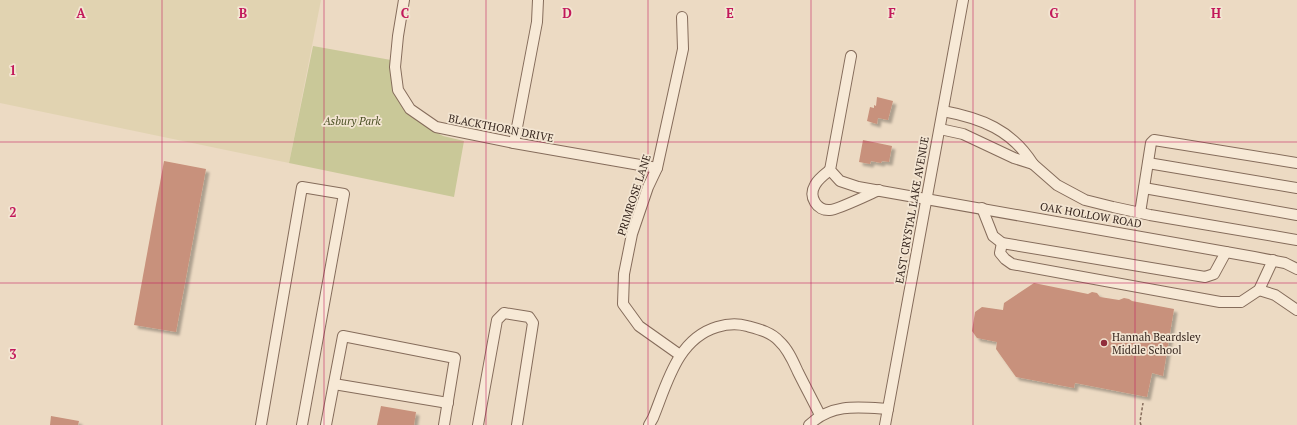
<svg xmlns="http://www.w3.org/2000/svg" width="1297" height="425" font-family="'PT Serif',serif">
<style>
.farmland{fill:#e1d3b1}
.green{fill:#c9c898}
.building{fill:#c8917b;filter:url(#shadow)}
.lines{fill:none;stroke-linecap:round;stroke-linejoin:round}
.minor-casing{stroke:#856c5b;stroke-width:12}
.path{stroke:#856c5b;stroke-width:1.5;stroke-dasharray:3 2;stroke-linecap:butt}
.minor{stroke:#f7e9d6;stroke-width:10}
.grid{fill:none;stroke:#c2185b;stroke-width:1;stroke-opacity:0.55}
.poi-dot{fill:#912e3c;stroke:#f3e5d2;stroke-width:1.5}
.labels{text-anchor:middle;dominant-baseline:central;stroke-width:3.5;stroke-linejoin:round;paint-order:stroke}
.park-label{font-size:11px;font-style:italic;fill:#4c5126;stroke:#f3e5d2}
.street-label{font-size:11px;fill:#36261e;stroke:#f3e5d2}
.poi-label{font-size:11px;fill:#36261e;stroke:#f3e5d2;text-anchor:start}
.grid-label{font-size:13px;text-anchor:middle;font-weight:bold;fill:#c2185b;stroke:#f3e5d2;stroke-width:3.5;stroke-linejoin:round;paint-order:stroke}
</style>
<defs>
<filter id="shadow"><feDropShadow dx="3.5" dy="3.5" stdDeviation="1" flood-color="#0004"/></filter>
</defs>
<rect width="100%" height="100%" fill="#ecdac3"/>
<polygon class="farmland" points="0,0 321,0 289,163 0,103"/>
<polygon class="green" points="313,46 391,60 407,111 428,128 443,136 464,141 454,197 289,163"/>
<g class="building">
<polygon points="877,97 893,101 888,120 878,118 877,124 867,121 870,107 874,108 874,105 876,106"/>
<polygon points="863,140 892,146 889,162 882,161 881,163 871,161 870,164 859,162"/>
<polygon points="164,161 206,169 176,332 134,325"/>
<polygon points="1034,283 1088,294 1092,292 1097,293 1100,297 1119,300 1124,298 1129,299 1132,301 1174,309 1163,376 1152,373 1147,397 1075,383 1074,388 1016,377 996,349 997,342 977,338 972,331 975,312 982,307 1003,310 1004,303"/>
<polygon points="381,406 416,412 414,425 377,425"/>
<polygon points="51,416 79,421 78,425 50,425"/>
</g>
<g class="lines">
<defs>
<g id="minor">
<polyline points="404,0 398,36 395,67 398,90 410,109 436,127 514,143 657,168"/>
<polyline points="851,56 830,170 840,181 858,187 1254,257 1285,263 1297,269"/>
<path d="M940 129 963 134 1014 158 1033 164C1012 130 981 118 943 111"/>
<polyline points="514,143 537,22 538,0"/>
<polyline points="1148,163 1297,188"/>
<polyline points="1033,164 1057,185 1085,200 1113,207 1150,215 1297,240"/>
<path d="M830 170C825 174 818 179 815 185 808 197 817 211 830 210 837 210 870 194 879 190"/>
<polyline points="1144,188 1297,215"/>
<polyline points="982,208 993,236 1002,243 1205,277 1214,274 1226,252"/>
<polyline points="1140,213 1151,143 1154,140 1297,163"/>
<polyline points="1002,243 1000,253 1005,259 1012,264 1220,302 1241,302 1259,290 1273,260"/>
<polyline points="1259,290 1275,295 1297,310"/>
<polyline points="680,355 639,326 623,304 624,274 632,234 648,187 657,168 683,49 682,17"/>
<polyline points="334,384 448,403"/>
<polyline points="261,425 302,187 344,194 302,425"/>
<polyline points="326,425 343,336 455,358 444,425"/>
<polyline points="478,425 497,320 504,313 529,317 533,323 517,425"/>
<path d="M649 425 653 418C667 384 677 339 717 327 727 324 736 323 747 326 758 329 771 332 779 341 788 349 793 361 798 372 805 386 813 401 820 415"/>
<path d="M809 425C832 403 859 407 888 409"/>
<polyline points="885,425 963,0"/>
</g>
</defs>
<use href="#minor" class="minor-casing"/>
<polyline class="path" points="1141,425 1140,422 1143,403"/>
<use href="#minor" class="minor"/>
</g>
<path class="grid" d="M162 0V425M324 0V425M486 0V425M648 0V425M811 0V425M973 0V425M1135 0V425M0 142H1297M0 283H1297"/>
<circle class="poi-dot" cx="1104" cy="343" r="4"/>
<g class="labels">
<g class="park-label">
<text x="352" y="121">Asbury Park</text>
</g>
<g class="street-label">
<text transform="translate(501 128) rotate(11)">BLACKTHORN DRIVE</text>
<text transform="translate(634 195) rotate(-72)">PRIMROSE LANE</text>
<text transform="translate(912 210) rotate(-80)">EAST CRYSTAL LAKE AVENUE</text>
<text transform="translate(1091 215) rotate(10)">OAK HOLLOW ROAD</text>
</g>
<g class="poi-label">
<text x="1112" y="337">Hannah Beardsley<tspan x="1112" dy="13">Middle School</tspan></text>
</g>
</g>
<g class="grid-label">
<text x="81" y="18">A</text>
<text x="243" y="18">B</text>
<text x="405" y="18">C</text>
<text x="567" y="18">D</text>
<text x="730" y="18">E</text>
<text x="892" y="18">F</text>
<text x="1054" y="18">G</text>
<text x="1216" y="18">H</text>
<text x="13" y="75">1</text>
<text x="13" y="217">2</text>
<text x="13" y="359">3</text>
</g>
</svg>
